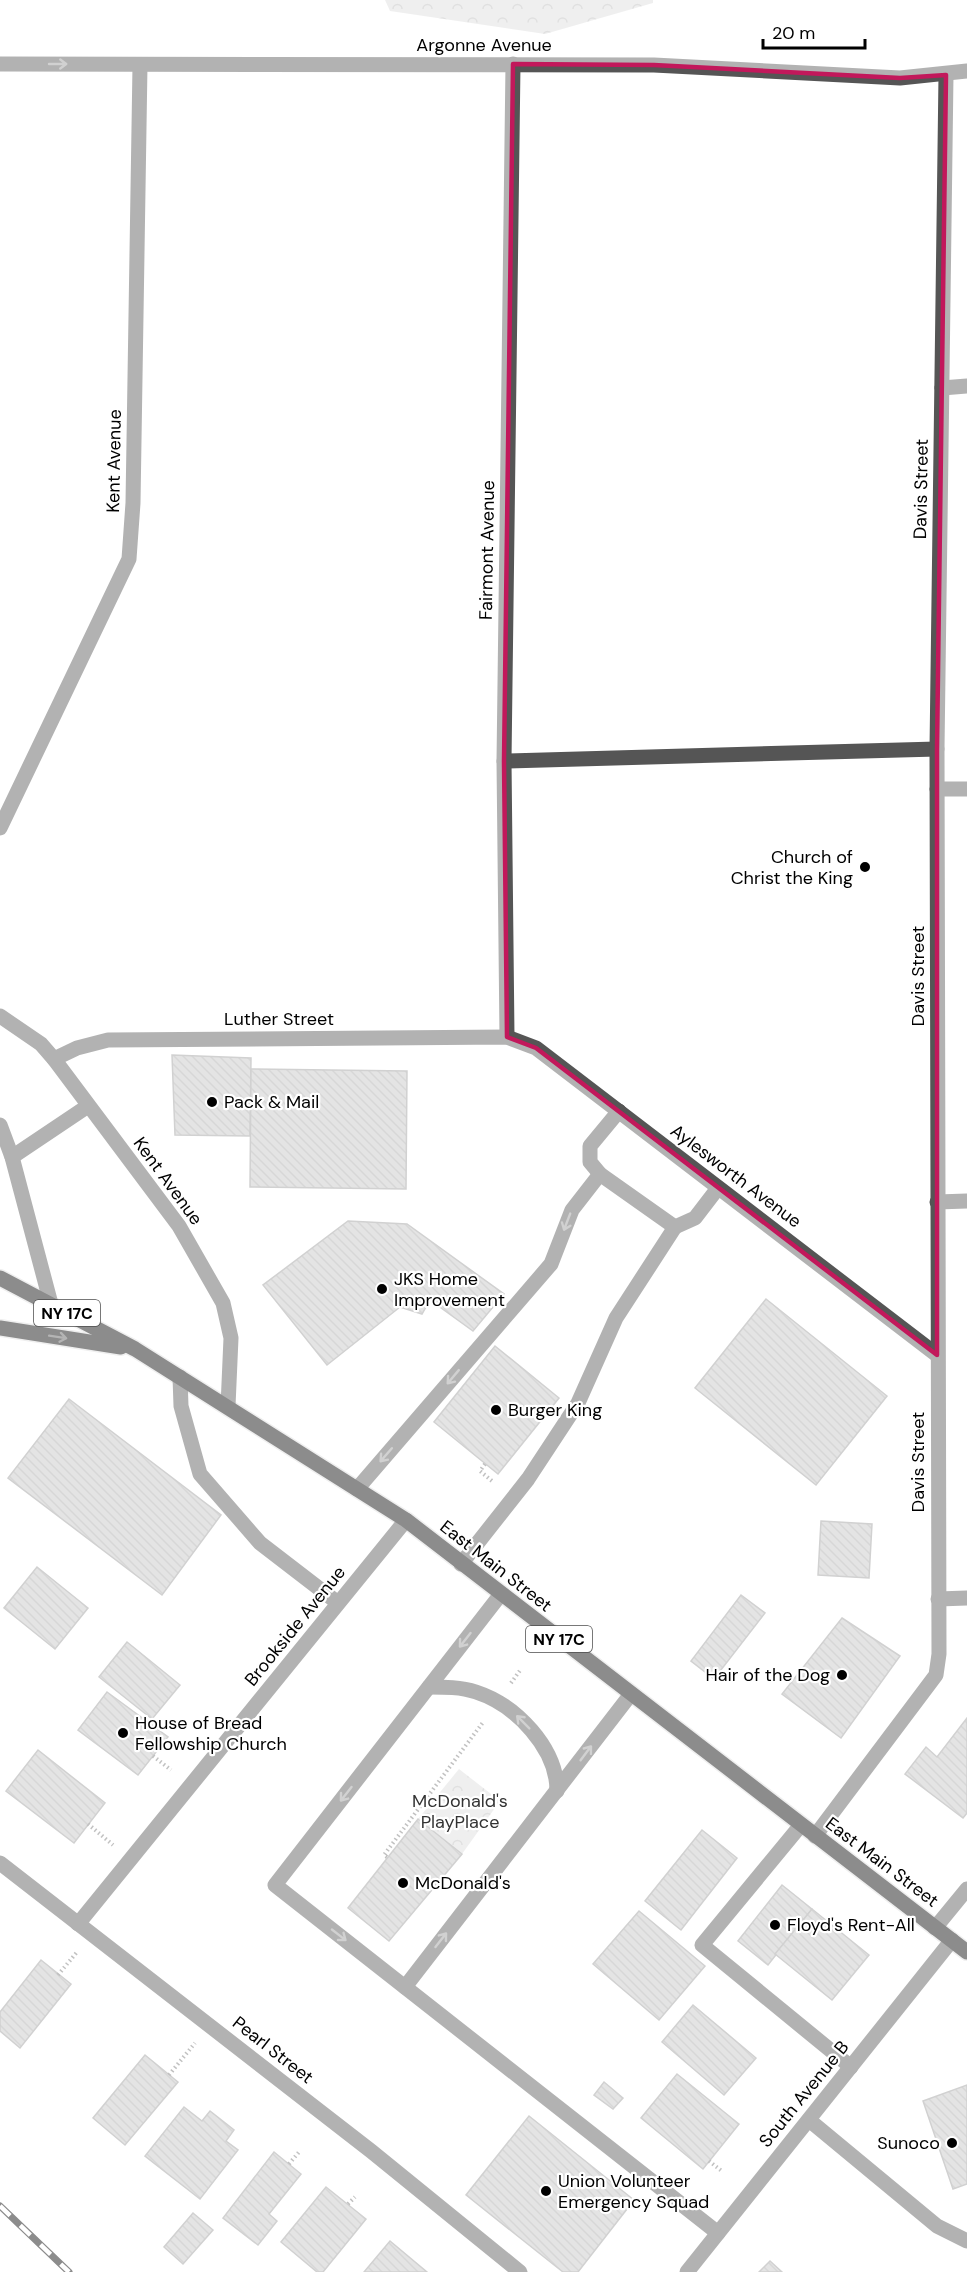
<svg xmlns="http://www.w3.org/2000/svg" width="967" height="2272" font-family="'DM Sans',sans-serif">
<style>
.forest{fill:url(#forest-crowns)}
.building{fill:url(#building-back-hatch);stroke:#999;stroke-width:1.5}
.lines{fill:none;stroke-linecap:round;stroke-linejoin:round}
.major-casing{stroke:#dbdbdb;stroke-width:18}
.path{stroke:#777;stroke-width:4;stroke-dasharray:1.5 3;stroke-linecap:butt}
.minor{stroke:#555;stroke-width:15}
.major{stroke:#000;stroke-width:15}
.rail-casing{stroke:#000;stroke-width:7}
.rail{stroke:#fff;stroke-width:4.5;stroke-dasharray:14;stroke-linecap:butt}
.oneway{stroke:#999}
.oneway2{stroke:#595959}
.marked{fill:none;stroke:#c2185b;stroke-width:4.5;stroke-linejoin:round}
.poi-dot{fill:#000;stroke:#fff;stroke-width:2}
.labels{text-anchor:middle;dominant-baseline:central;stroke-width:4.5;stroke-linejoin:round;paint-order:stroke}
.shield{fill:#fff;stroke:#4c4c4c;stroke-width:1.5}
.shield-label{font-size:16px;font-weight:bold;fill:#000}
.street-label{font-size:18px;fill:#000;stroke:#fff}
.poi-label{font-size:18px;fill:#000;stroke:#fff;text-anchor:start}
.park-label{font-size:18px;fill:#333;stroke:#fff}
</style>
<defs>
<pattern id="forest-crowns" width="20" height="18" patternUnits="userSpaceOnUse" patternTransform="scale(1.5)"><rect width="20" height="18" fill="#dcdcdc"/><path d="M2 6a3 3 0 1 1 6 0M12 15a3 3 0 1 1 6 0" fill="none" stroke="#bbb"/></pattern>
<pattern id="building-back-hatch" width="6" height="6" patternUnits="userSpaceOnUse" patternTransform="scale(1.5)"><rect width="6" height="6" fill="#c4c4c4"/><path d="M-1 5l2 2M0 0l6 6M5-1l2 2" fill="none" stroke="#a7a7a7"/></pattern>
</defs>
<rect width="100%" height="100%" fill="#fff"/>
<g class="forest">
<polygon points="385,0 653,0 653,3 545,34 390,11"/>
<polygon points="459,1769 500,1801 462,1854 418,1819"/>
</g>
<g class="building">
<polygon points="172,1055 251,1058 250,1136 175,1135"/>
<polygon points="251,1069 407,1071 406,1189 250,1187"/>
<polygon points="348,1221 407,1224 504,1294 473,1331 430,1300 422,1314 400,1307 327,1365 263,1285"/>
<polygon points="766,1299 887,1396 816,1485 695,1388"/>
<polygon points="495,1346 559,1398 498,1474 434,1422"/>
<polygon points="69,1399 221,1515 162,1595 8,1478"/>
<polygon points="821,1521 872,1524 869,1578 818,1575"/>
<polygon points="37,1567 88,1608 55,1649 4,1608"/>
<polygon points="741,1595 765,1613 714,1679 691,1661"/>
<polygon points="842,1618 900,1656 841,1738 782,1694"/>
<polygon points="127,1642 180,1685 152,1719 99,1677"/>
<polygon points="107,1692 168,1737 138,1775 78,1730"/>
<polygon points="967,1718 967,1813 963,1818 905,1774 926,1747 937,1757"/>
<polygon points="38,1750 105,1803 74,1843 6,1791"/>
<polygon points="418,1819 462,1854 389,1941 348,1908"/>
<polygon points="702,1830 737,1858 681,1930 645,1901"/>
<polygon points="782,1885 812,1909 768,1965 738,1941"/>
<polygon points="812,1909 869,1955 832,2000 775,1954"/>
<polygon points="639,1911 705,1966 659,2020 593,1964"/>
<polygon points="41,1960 71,1984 20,2048 0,2031 0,2012"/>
<polygon points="693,2005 756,2058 724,2095 662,2042"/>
<polygon points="145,2055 178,2082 125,2145 93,2118"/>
<polygon points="677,2074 739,2124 703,2169 641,2118"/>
<polygon points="604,2082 623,2098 613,2109 594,2095"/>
<polygon points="967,2085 967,2184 953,2189 923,2101"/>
<polygon points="184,2107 202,2121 210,2111 234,2130 226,2141 238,2150 200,2199 145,2156"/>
<polygon points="529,2116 634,2200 578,2272 563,2272 466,2195"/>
<polygon points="274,2152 301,2174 269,2214 277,2221 258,2245 223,2218"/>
<polygon points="326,2187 366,2219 323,2272 317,2272 281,2242"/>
<polygon points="193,2213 213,2230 183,2264 164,2247"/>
<polygon points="390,2241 427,2272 364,2272"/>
<polygon points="770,2261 782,2272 759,2272"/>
</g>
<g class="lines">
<defs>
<g id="major">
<polyline points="0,1278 135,1349 406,1520 967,1952"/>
<polyline points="0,1328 121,1347"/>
</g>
</defs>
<use href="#major" class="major-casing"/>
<g class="path">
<polyline points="485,1464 480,1471 492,1481"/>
<polyline points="511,1683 521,1669"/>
<polyline points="153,1756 171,1770"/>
<polyline points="88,1824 113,1845"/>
<polyline points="387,1857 384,1855 484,1721"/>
<polyline points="58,1975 77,1952"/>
<polyline points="169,2075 195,2043"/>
<polyline points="709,2161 723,2172"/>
<polyline points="289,2164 299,2152"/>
<polyline points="348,2204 355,2197"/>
</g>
<g class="minor">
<polyline points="0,64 654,65 900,78 967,71"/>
<polyline points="942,388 967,386"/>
<polyline points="504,761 937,749"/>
<polyline points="937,789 967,789"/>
<polyline points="0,828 129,559 133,503 140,65"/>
<polyline points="0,1016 41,1044 54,1059 179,1226 223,1303 231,1338 228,1406"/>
<polyline points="507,1037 504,761 513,64"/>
<polyline points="54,1059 77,1048 108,1040 507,1037 536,1048 937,1355"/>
<polyline points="619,1111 590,1146 590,1162 600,1174 675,1227 695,1218 718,1188"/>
<polyline points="0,1125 12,1157 51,1304"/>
<polyline points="12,1157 88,1106"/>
<polyline points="937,1202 967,1201"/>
<polyline points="180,1377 181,1406 200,1474 260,1543 338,1603"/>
<polyline points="357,1489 551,1264 572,1210 600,1174"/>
<polyline points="461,1564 528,1479 578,1403 616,1318 675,1227"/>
<polyline points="501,1594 275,1885 718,2233"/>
<polyline points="938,1599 967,1598"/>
<path d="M429 1687C444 1687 461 1687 476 1692 516 1705 557 1748 557 1791"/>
<polyline points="801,1825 702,1945 851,2067"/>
<polyline points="815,1836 936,1675 939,1654 937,749 946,75"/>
<polyline points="0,1863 371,2151 520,2272"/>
<polyline points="78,1924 406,1520"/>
<polyline points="935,1928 967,1889"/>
<polyline points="405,1987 631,1694"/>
<polyline points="809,2120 937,2226 967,2241"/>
<polyline points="687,2272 952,1940"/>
</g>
<use href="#major" class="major"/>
<defs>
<polyline id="rail" points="0,2206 69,2272"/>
</defs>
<use href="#rail" class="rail-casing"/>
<use href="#rail" class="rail"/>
</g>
<defs><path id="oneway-shaft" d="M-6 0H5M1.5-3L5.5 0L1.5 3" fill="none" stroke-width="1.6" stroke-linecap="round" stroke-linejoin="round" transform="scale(1.5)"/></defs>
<g class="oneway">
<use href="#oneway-shaft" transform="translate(58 64)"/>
<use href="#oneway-shaft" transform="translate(567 1222) rotate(111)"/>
<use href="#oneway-shaft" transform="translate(453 1377) rotate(130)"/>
<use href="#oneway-shaft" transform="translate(386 1455) rotate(131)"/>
<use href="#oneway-shaft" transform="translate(465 1640) rotate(128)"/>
<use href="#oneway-shaft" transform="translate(523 1722) rotate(-135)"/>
<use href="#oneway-shaft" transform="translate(586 1753) rotate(-53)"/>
<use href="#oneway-shaft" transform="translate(346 1794) rotate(128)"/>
<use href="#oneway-shaft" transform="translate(339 1935) rotate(38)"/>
<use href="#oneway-shaft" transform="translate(441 1940) rotate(-52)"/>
</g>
<use class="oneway2" href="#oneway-shaft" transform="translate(58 1337) rotate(9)"/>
<path d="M0 0H967V2272H0ZM513 64 654 65 900 78 946 75 937 749V1355L536 1048 507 1037 504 761Z" fill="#fff" fill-opacity=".55" fill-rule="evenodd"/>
<path class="marked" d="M513 64 654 65 900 78 946 75 937 749V1355L536 1048 507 1037 504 761Z"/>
<g class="poi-dot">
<circle cx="865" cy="867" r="6"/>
<circle cx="212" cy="1102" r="6"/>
<circle cx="382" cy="1289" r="6"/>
<circle cx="496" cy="1410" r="6"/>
<circle cx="842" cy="1675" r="6"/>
<circle cx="123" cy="1733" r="6"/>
<circle cx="403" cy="1883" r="6"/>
<circle cx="775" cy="1925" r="6"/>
<circle cx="952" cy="2143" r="6"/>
<circle cx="546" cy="2191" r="6"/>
</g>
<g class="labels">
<g class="shield">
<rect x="34" y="1300" width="66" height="26" rx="4.5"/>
<rect x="526" y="1626" width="66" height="26" rx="4.5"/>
</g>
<g class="shield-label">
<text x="67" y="1313">NY 17C</text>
<text x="559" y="1639">NY 17C</text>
</g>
<g class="street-label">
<text x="484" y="45">Argonne Avenue</text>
<text transform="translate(114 461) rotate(-89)">Kent Avenue</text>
<text transform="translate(921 489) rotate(-89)">Davis Street</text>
<text transform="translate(487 550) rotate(-89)">Fairmont Avenue</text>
<text transform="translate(918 976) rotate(-90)">Davis Street</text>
<text x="279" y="1019">Luther Street</text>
<text transform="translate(736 1176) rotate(37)">Aylesworth Avenue</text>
<text transform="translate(168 1181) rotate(54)">Kent Avenue</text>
<text transform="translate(918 1462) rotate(-90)">Davis Street</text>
<text transform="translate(496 1566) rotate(38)">East Main Street</text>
<text transform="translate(295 1626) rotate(-51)">Brookside Avenue</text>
<text transform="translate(882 1862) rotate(37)">East Main Street</text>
<text transform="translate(273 2050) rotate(38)">Pearl Street</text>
<text transform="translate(804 2094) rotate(-51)">South Avenue B</text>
</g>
<g class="poi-label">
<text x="853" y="857" text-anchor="end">Church of<tspan x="853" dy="21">Christ the King</tspan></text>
<text x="224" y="1102">Pack &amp; Mail</text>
<text x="394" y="1279">JKS Home<tspan x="394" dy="21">Improvement</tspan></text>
<text x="508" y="1410">Burger King</text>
<text x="830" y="1675" text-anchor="end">Hair of the Dog</text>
<text x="135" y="1723">House of Bread<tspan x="135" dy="21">Fellowship Church</tspan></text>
<text x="415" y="1883">McDonald's</text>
<text x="787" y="1925">Floyd's Rent-All</text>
<text x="940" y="2143" text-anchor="end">Sunoco</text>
<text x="558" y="2181">Union Volunteer<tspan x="558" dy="21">Emergency Squad</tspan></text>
</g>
<g class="park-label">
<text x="460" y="1801">McDonald's<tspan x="460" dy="21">PlayPlace</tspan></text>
</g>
</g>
<path d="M763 39v9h102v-9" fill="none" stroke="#000000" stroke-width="3"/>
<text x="772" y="39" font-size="18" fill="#000000" stroke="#ffffff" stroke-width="4.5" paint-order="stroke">20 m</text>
</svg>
